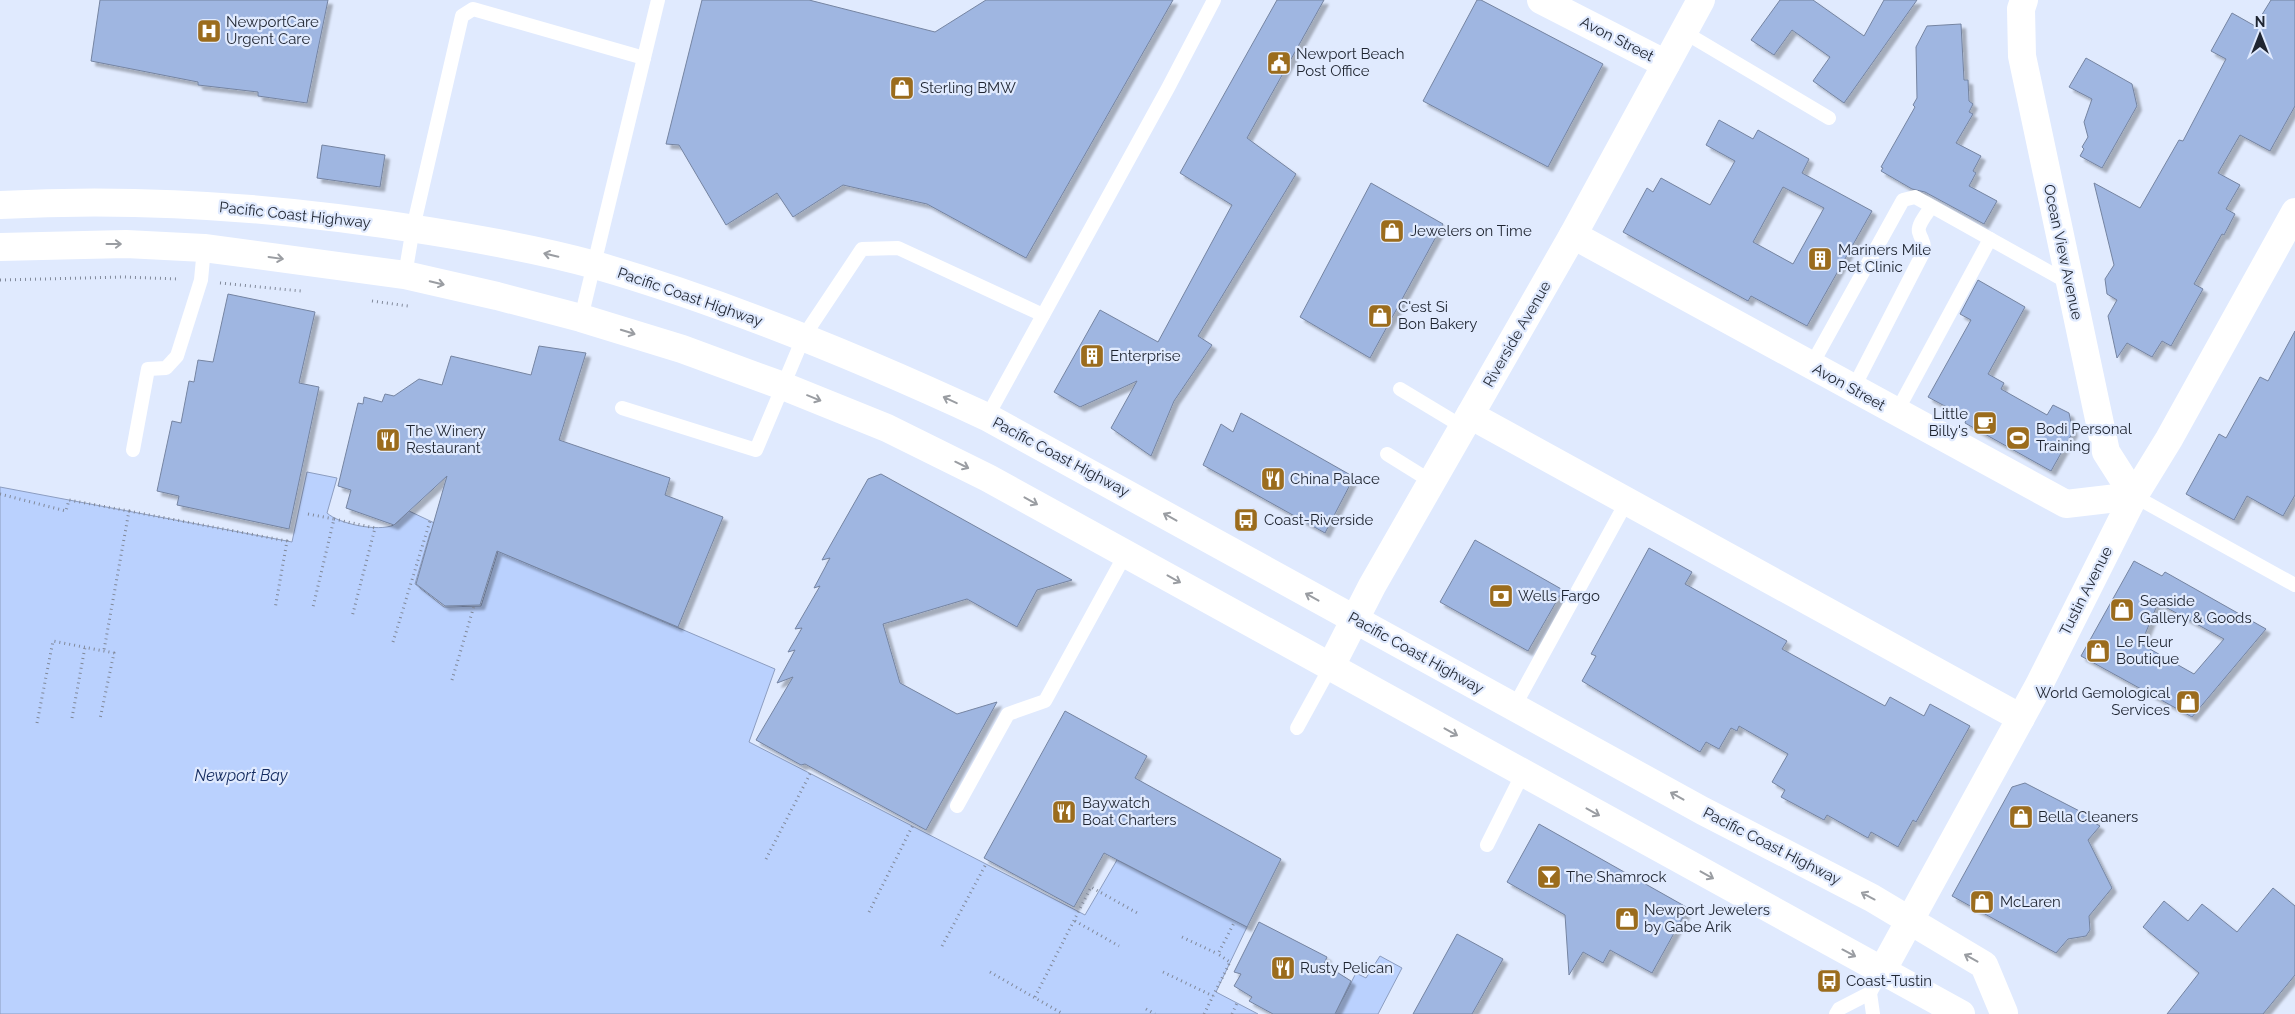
<svg xmlns="http://www.w3.org/2000/svg" width="2295" height="1014" font-family="Raleway,sans-serif">
<style>
.water{fill:#bad1fe;stroke:#8c9dc0}
.building{fill:#9fb6e1;stroke:#7584a1;fill-rule:evenodd;filter:url(#shadow)}
.lines{fill:none;stroke-linecap:round;stroke-linejoin:round}
.path{stroke:#81899a;stroke-width:3;stroke-dasharray:1 4;stroke-linecap:butt}
.service{stroke:#fff;stroke-width:14}
.minor{stroke:#fff;stroke-width:28}
.tertiary{stroke:#fff;stroke-width:28}
.secondary{stroke:#fff;stroke-width:28}
.trunk{stroke:#fff;stroke-width:28}
.oneway{stroke:#9a9da2}
.labels{text-anchor:middle;dominant-baseline:central;stroke-width:4.5;stroke-linejoin:round;paint-order:stroke}
.poi-label{font-size:15px;fill:#1f2531;stroke:#e0eafe;text-anchor:start}
.street-label{font-size:15px;fill:#1f2531;stroke:#e0eafe}
.water-label{font-size:16px;font-style:italic;fill:#152c60;stroke:#e0eafe}
</style>
<defs>
<filter id="shadow"><feDropShadow dx="4.5" dy="4.5" stdDeviation="1" flood-color="#0004"/></filter>
</defs>
<rect width="100%" height="100%" fill="#e0eafe"/>
<g class="water">
<path d="M307 472 337 478 327 513C339 524 378 532 394 525 399 522 404 515 409 511L445 528 444 531 430 533 415 584 444 607 481 606 498 551 775 669 749 742 1085 915 1117 860 1247 927 1216 992 1258 1014H0V487L292 542Z"/>
<polygon points="1380,956 1402,968 1378,1014 1335,1014 1356,973 1366,978"/>
</g>
<g class="building">
<polygon points="100,0 328,0 307,103 258,96 258,92 198,85 198,82 91,61"/>
<polygon points="702,0 809,0 935,32 986,0 1173,0 1026,258 927,204 843,185 793,217 777,193 726,225 679,145 666,144"/>
<polygon points="1277,0 1324,0 1247,138 1296,174 1198,336 1212,345 1174,401 1151,456 1111,428 1137,381 1080,407 1054,392 1100,310 1158,342 1232,205 1180,173"/>
<polygon points="1477,0 1481,0 1603,64 1548,167 1423,101"/>
<polygon points="1780,0 1813,0 1864,36 1884,0 1917,0 1844,103 1813,81 1830,57 1792,30 1774,55 1751,40"/>
<polygon points="2271,0 2295,0 2295,106 2270,151 2240,135 2218,173 2240,185 2226,209 2235,214 2224,235 2222,234 2194,284 2203,289 2171,346 2162,341 2152,357 2127,343 2117,358 2108,316 2117,300 2107,294 2105,279 2114,265 2094,183 2140,208 2179,140 2183,141 2226,59 2211,51 2232,13 2255,26"/>
<polygon points="1961,24 1964,80 1968,80 1969,101 1973,104 1969,112 1973,114 1956,143 1981,156 1973,171 1976,173 1969,186 1997,201 1984,224 1925,192 1912,189 1881,171 1883,168 1881,167 1915,107 1913,105 1917,98 1916,47 1927,26"/>
<polygon points="2086,58 2132,84 2137,106 2102,168 2080,156 2084,149 2082,147 2088,137 2084,122 2092,99 2069,87"/>
<path d="M1719 120 1753 139 1758 130 1809 159 1802 173 1872 211 1807 326 1751 296 1748 301 1623 232 1647 188 1653 192 1661 178 1710 205 1735 161 1706 145ZM1783 187 1824 208 1793 264 1753 242Z"/>
<polygon points="322,145 385,155 380,187 317,178"/>
<polygon points="1371,183 1443,224 1370,358 1300,317"/>
<polygon points="1978,280 2025,307 1988,374 2004,383 2001,389 2047,415 2053,405 2069,413 2073,432 2051,471 1965,423 1967,418 1928,397 1971,320 1960,314"/>
<polygon points="228,294 315,312 299,383 319,387 289,529 177,505 179,496 157,491 172,421 181,423 189,381 194,382 198,360 213,362"/>
<polygon points="2295,331 2295,495 2283,516 2247,496 2234,520 2186,494 2219,434 2226,438 2260,377 2268,381"/>
<polygon points="539,346 586,353 559,440 670,478 665,495 723,517 678,627 497,551 480,605 445,606 416,584 447,476 394,525 346,508 351,490 338,486 358,403 363,404 364,397 382,402 385,394 394,396 419,379 442,385 451,356 531,375"/>
<polygon points="1241,413 1354,477 1325,533 1203,465 1221,424 1233,432"/>
<polygon points="881,474 1072,580 1037,590 1017,627 967,599 883,624 900,683 957,714 997,702 926,830 805,764 801,765 756,740 793,677 777,683 795,650 788,652 802,628 795,629 820,586 814,588 830,558 822,560 868,479"/>
<polygon points="1475,540 1563,590 1528,651 1440,602"/>
<polygon points="1649,548 1692,572 1685,584 1787,641 1782,649 1885,706 1890,697 1924,716 1930,704 1970,726 1916,822 1913,820 1898,847 1871,832 1868,838 1827,815 1824,820 1781,797 1785,790 1772,782 1788,754 1739,726 1737,731 1731,728 1719,749 1706,742 1700,752 1582,681 1596,656 1591,654"/>
<path d="M2134 561 2162 576 2165 572 2266 629 2192 717 2081 656ZM2158 603 2224 639 2194 674 2141 644Z"/>
<polygon points="1065,711 1147,756 1135,778 1281,859 1247,927 1104,853 1074,907 984,858"/>
<polygon points="2025,783 2095,819 2093,822 2100,826 2088,840 2112,888 2089,916 2090,930 2086,936 2068,939 2056,953 1952,896 2012,787"/>
<polygon points="1539,824 1688,908 1652,973 1610,950 1603,963 1583,952 1569,975 1565,915 1507,882"/>
<polygon points="2273,888 2295,906 2295,975 2263,1014 2167,1014 2199,973 2143,927 2164,901 2188,921 2202,904 2237,932"/>
<polygon points="1259,922 1327,957 1324,964 1351,981 1335,1014 1273,1014 1249,1001 1252,997 1234,986 1241,974 1234,972"/>
<polygon points="1457,934 1503,959 1472,1014 1413,1014"/>
</g>
<g class="lines">
<g class="path">
<polyline points="0,280 123,277 179,279"/>
<polyline points="220,283 301,291"/>
<polyline points="372,301 408,306"/>
<polyline points="0,494 66,511 69,500 129,511 104,650"/>
<polyline points="129,511 287,541 275,609"/>
<polyline points="308,514 334,519 313,607"/>
<polyline points="334,519 375,528 352,617"/>
<polyline points="393,642 430,521"/>
<polyline points="452,680 474,606"/>
<polyline points="72,718 85,647"/>
<polyline points="37,723 53,641 114,653 100,719"/>
<polyline points="766,859 811,772"/>
<polyline points="869,912 913,825"/>
<polyline points="1075,921 1119,946"/>
<polyline points="1182,937 1218,954"/>
<polyline points="942,946 986,864"/>
<polyline points="990,972 1063,1014"/>
<polyline points="1163,972 1213,996"/>
<polyline points="1035,997 1091,887 1139,914"/>
<polyline points="1146,1009 1155,1014"/>
<polyline points="1204,1014 1230,962 1218,954 1235,921"/>
<polyline points="1232,1014 1237,1003"/>
</g>
<g class="service">
<polyline points="1684,32 1829,118"/>
<polyline points="405,275 413,228 462,16 473,9 644,58"/>
<polyline points="581,318 658,0"/>
<polyline points="1811,366 1903,200 1915,197 2069,283"/>
<polyline points="1400,389 1463,427"/>
<path d="M1853 389 1924 251C1925 241 1921 240 1919 232 1917 225 1928 212 1931 207"/>
<polyline points="622,408 756,450 804,336 862,249 898,248 1043,315"/>
<polyline points="1896,413 1990,239"/>
<polyline points="987,417 1168,88 1214,0"/>
<polyline points="133,450 148,369 166,368 177,356 201,280 204,248"/>
<polyline points="1387,454 1432,482"/>
<polyline points="2134,496 2295,585"/>
<polyline points="1514,707 1627,501"/>
<polyline points="1297,728 1331,666"/>
<polyline points="957,806 1008,714 1045,701 1126,553"/>
<polyline points="1487,845 1523,773"/>
<polyline points="1870,993 1873,1014"/>
<polyline points="1836,1014 1839,1009 1870,993 1882,971"/>
</g>
<g class="minor">
<polyline points="1541,0 1666,64"/>
<polyline points="2024,0 2021,9 2022,56 2106,452 2134,496"/>
<polyline points="1573,235 2066,504 2134,496"/>
<polyline points="1470,415 2021,718"/>
<polyline points="2134,496 2169,439 2295,212"/>
</g>
<polyline class="tertiary" points="1882,971 2039,685 2134,496"/>
<polyline class="secondary" points="1331,666 1372,586 1573,235 1701,0"/>
<g class="trunk">
<path d="M0 205C143 197 288 208 429 231 485 240 541 250 595 265 730 304 860 358 987 417L1703 811 1872 898 1984 965 2004 1013"/>
<polyline points="0,247 126,244 204,248 405,275 497,296 581,318 682,349 783,386 887,428 988,478 1961,1014"/>
</g>
</g>
<defs><path id="oneway-shaft" d="M-6 0H5M1.5-3L5.5 0L1.5 3" fill="none" stroke-width="1.6" stroke-linecap="round" stroke-linejoin="round" transform="scale(1.25)"/></defs>
<g class="oneway">
<use href="#oneway-shaft" transform="translate(114 244)"/>
<use href="#oneway-shaft" transform="translate(551 255) rotate(-167)"/>
<use href="#oneway-shaft" transform="translate(276 258) rotate(8)"/>
<use href="#oneway-shaft" transform="translate(437 283) rotate(13)"/>
<use href="#oneway-shaft" transform="translate(628 332) rotate(17)"/>
<use href="#oneway-shaft" transform="translate(814 398) rotate(22)"/>
<use href="#oneway-shaft" transform="translate(950 400) rotate(-155)"/>
<use href="#oneway-shaft" transform="translate(962 465) rotate(26)"/>
<use href="#oneway-shaft" transform="translate(1031 501) rotate(29)"/>
<use href="#oneway-shaft" transform="translate(1170 517) rotate(-151)"/>
<use href="#oneway-shaft" transform="translate(1174 579) rotate(29)"/>
<use href="#oneway-shaft" transform="translate(1312 597) rotate(-151)"/>
<use href="#oneway-shaft" transform="translate(1451 732) rotate(29)"/>
<use href="#oneway-shaft" transform="translate(1677 796) rotate(-151)"/>
<use href="#oneway-shaft" transform="translate(1593 812) rotate(29)"/>
<use href="#oneway-shaft" transform="translate(1707 875) rotate(29)"/>
<use href="#oneway-shaft" transform="translate(1868 896) rotate(-152)"/>
<use href="#oneway-shaft" transform="translate(1849 953) rotate(28)"/>
<use href="#oneway-shaft" transform="translate(1971 958) rotate(-151)"/>
</g>
<defs>
<symbol id="hospital-square" viewBox="-11 -11 22 22"><rect x="-9" y="-9" width="18" height="18" rx="4" fill="#9b6c1d" stroke="#e0eafe"/><path d="M-5-5h3v3.5h4V-5h3V5h-3V1.5h-4V5h-3Z" fill="#fff"/></symbol>
<symbol id="civic-square" viewBox="-11 -11 22 22"><rect x="-9" y="-9" width="18" height="18" rx="4" fill="#9b6c1d" stroke="#e0eafe"/><path d="M-.6-6.5H3V-4.5H.6V-3L4-1V1h2V6H-6V1h2V-1L-.6-3ZM-1.2 2.5V6h2.4V2.5Z" fill="#fff"/></symbol>
<symbol id="shop-square" viewBox="-11 -11 22 22"><rect x="-9" y="-9" width="18" height="18" rx="4" fill="#9b6c1d" stroke="#e0eafe"/><path d="M-5-2.5h2.3a2.7 3.5 0 0 1 5.4 0H5L5.5 6h-11ZM-1.5-2.5h3a1.5 2.3 0 0 0-3 0Z" fill="#fff"/></symbol>
<symbol id="building-square" viewBox="-11 -11 22 22"><rect x="-9" y="-9" width="18" height="18" rx="4" fill="#9b6c1d" stroke="#e0eafe"/><path d="M-4-6H4V6H1V3H-1V6H-4ZM-2.5-4.3h1.7v1.8h-1.7ZM.8-4.3h1.7v1.8H.8ZM-2.5-1h1.7V.8h-1.7ZM.8-1h1.7V.8H.8Z" fill="#fff"/></symbol>
<symbol id="cafe-square" viewBox="-11 -11 22 22"><rect x="-9" y="-9" width="18" height="18" rx="4" fill="#9b6c1d" stroke="#e0eafe"/><path d="M-5.5-4.5H6V0H3Q3 3.5 0 3.5H-2.5Q-5.5 3.5-5.5 0ZM3-3.2v2h1.7v-2ZM-6 4.5H4V6H-6Z" fill="#fff"/></symbol>
<symbol id="stadium-square" viewBox="-11 -11 22 22"><rect x="-9" y="-9" width="18" height="18" rx="4" fill="#9b6c1d" stroke="#e0eafe"/><path d="M0-5a6.5 5 0 1 0 0 10a6.5 5 0 1 0 0-10ZM-3.5-1.8h7v3.6h-7Z" fill="#fff"/></symbol>
<symbol id="restaurant-square" viewBox="-11 -11 22 22"><rect x="-9" y="-9" width="18" height="18" rx="4" fill="#9b6c1d" stroke="#e0eafe"/><path d="M-5-6h1v4h1v-4h1v4h1v-4h1v5L-1.5 .5V6h-2V.5L-5-1ZM5-6V6H3V1.5H1.5Q1.5-4 5-6Z" fill="#fff"/></symbol>
<symbol id="bus-square" viewBox="-11 -11 22 22"><rect x="-9" y="-9" width="18" height="18" rx="4" fill="#9b6c1d" stroke="#e0eafe"/><path d="M-5-6H5V4H4V6H2V4H-2V6H-4V4H-5ZM-3.5-4V0h7V-4ZM-3.5 1.2v1.5H-2V1.2ZM2 1.2v1.5H3.5V1.2Z" fill="#fff"/></symbol>
<symbol id="bank-square" viewBox="-11 -11 22 22"><rect x="-9" y="-9" width="18" height="18" rx="4" fill="#9b6c1d" stroke="#e0eafe"/><path d="M-6-4H6V4H-6ZM0-2.3a2.3 2.3 0 1 0 0 4.6a2.3 2.3 0 1 0 0-4.6Z" fill="#fff"/></symbol>
<symbol id="bar-square" viewBox="-11 -11 22 22"><rect x="-9" y="-9" width="18" height="18" rx="4" fill="#9b6c1d" stroke="#e0eafe"/><path d="M-6-5H6L.8 .8V4.5H3.5V6h-7V4.5H-.8V.8Z" fill="#fff"/></symbol>
</defs>
<g fill-rule="evenodd">
<use href="#hospital-square" x="195" y="17" width="28" height="28"/>
<use href="#civic-square" x="1265" y="49" width="28" height="28"/>
<use href="#shop-square" x="888" y="74" width="28" height="28"/>
<use href="#shop-square" x="1378" y="217" width="28" height="28"/>
<use href="#building-square" x="1806" y="245" width="28" height="28"/>
<use href="#shop-square" x="1366" y="302" width="28" height="28"/>
<use href="#building-square" x="1078" y="342" width="28" height="28"/>
<use href="#cafe-square" x="1971" y="409" width="28" height="28"/>
<use href="#stadium-square" x="2004" y="424" width="28" height="28"/>
<use href="#restaurant-square" x="374" y="426" width="28" height="28"/>
<use href="#restaurant-square" x="1259" y="465" width="28" height="28"/>
<use href="#bus-square" x="1232" y="506" width="28" height="28"/>
<use href="#bank-square" x="1487" y="582" width="28" height="28"/>
<use href="#shop-square" x="2108" y="596" width="28" height="28"/>
<use href="#shop-square" x="2084" y="637" width="28" height="28"/>
<use href="#shop-square" x="2174" y="688" width="28" height="28"/>
<use href="#restaurant-square" x="1050" y="798" width="28" height="28"/>
<use href="#shop-square" x="2007" y="803" width="28" height="28"/>
<use href="#bar-square" x="1535" y="863" width="28" height="28"/>
<use href="#shop-square" x="1968" y="888" width="28" height="28"/>
<use href="#shop-square" x="1613" y="905" width="28" height="28"/>
<use href="#restaurant-square" x="1269" y="954" width="28" height="28"/>
<use href="#bus-square" x="1815" y="967" width="28" height="28"/>
</g>
<g class="labels">
<g class="poi-label">
<text x="226" y="22">NewportCare<tspan x="226" dy="17">Urgent Care</tspan></text>
<text x="1296" y="54">Newport Beach<tspan x="1296" dy="17">Post Office</tspan></text>
<text x="920" y="88">Sterling BMW</text>
<text x="1410" y="231">Jewelers on Time</text>
<text x="1838" y="250">Mariners Mile<tspan x="1838" dy="17">Pet Clinic</tspan></text>
<text x="1398" y="307">C'est Si<tspan x="1398" dy="17">Bon Bakery</tspan></text>
<text x="1110" y="356">Enterprise</text>
<text x="1968" y="414" text-anchor="end">Little<tspan x="1968" dy="17">Billy's</tspan></text>
<text x="2036" y="429">Bodi Personal<tspan x="2036" dy="17">Training</tspan></text>
<text x="406" y="431">The Winery<tspan x="406" dy="17">Restaurant</tspan></text>
<text x="1290" y="479">China Palace</text>
<text x="1264" y="520">Coast-Riverside</text>
<text x="1518" y="596">Wells Fargo</text>
<text x="2140" y="601">Seaside<tspan x="2140" dy="17">Gallery &amp; Goods</tspan></text>
<text x="2116" y="642">Le Fleur<tspan x="2116" dy="17">Boutique</tspan></text>
<text x="2170" y="693" text-anchor="end">World Gemological<tspan x="2170" dy="17">Services</tspan></text>
<text x="1082" y="803">Baywatch<tspan x="1082" dy="17">Boat Charters</tspan></text>
<text x="2038" y="817">Bella Cleaners</text>
<text x="1566" y="877">The Shamrock</text>
<text x="2000" y="902">McLaren</text>
<text x="1644" y="910">Newport Jewelers<tspan x="1644" dy="17">by Gabe Arik</tspan></text>
<text x="1300" y="968">Rusty Pelican</text>
<text x="1846" y="981">Coast-Tustin</text>
</g>
<g class="street-label">
<text transform="translate(1617 39) rotate(27)">Avon Street</text>
<text transform="translate(295 215) rotate(6)">Pacific Coast Highway</text>
<text transform="translate(2063 252) rotate(78)">Ocean View Avenue</text>
<text transform="translate(690 297) rotate(19)">Pacific Coast Highway</text>
<text transform="translate(1517 334) rotate(-60)">Riverside Avenue</text>
<text transform="translate(1849 387) rotate(29)">Avon Street</text>
<text transform="translate(1061 457) rotate(28)">Pacific Coast Highway</text>
<text transform="translate(2086 591) rotate(-63)">Tustin Avenue</text>
<text transform="translate(1416 653) rotate(29)">Pacific Coast Highway</text>
<text transform="translate(1772 846) rotate(27)">Pacific Coast Highway</text>
</g>
<g class="water-label">
<text x="241" y="775">Newport Bay</text>
</g>
</g>
<g transform="translate(2260 35)" stroke="#e0eafe" stroke-width="4" paint-order="stroke">
<path d="M0-4L9 19L0 12L-9 19Z" fill="#1f2531"/>
<text y="-8" font-size="14" font-weight="bold" text-anchor="middle" fill="#1f2531">N</text>
</g>
</svg>
